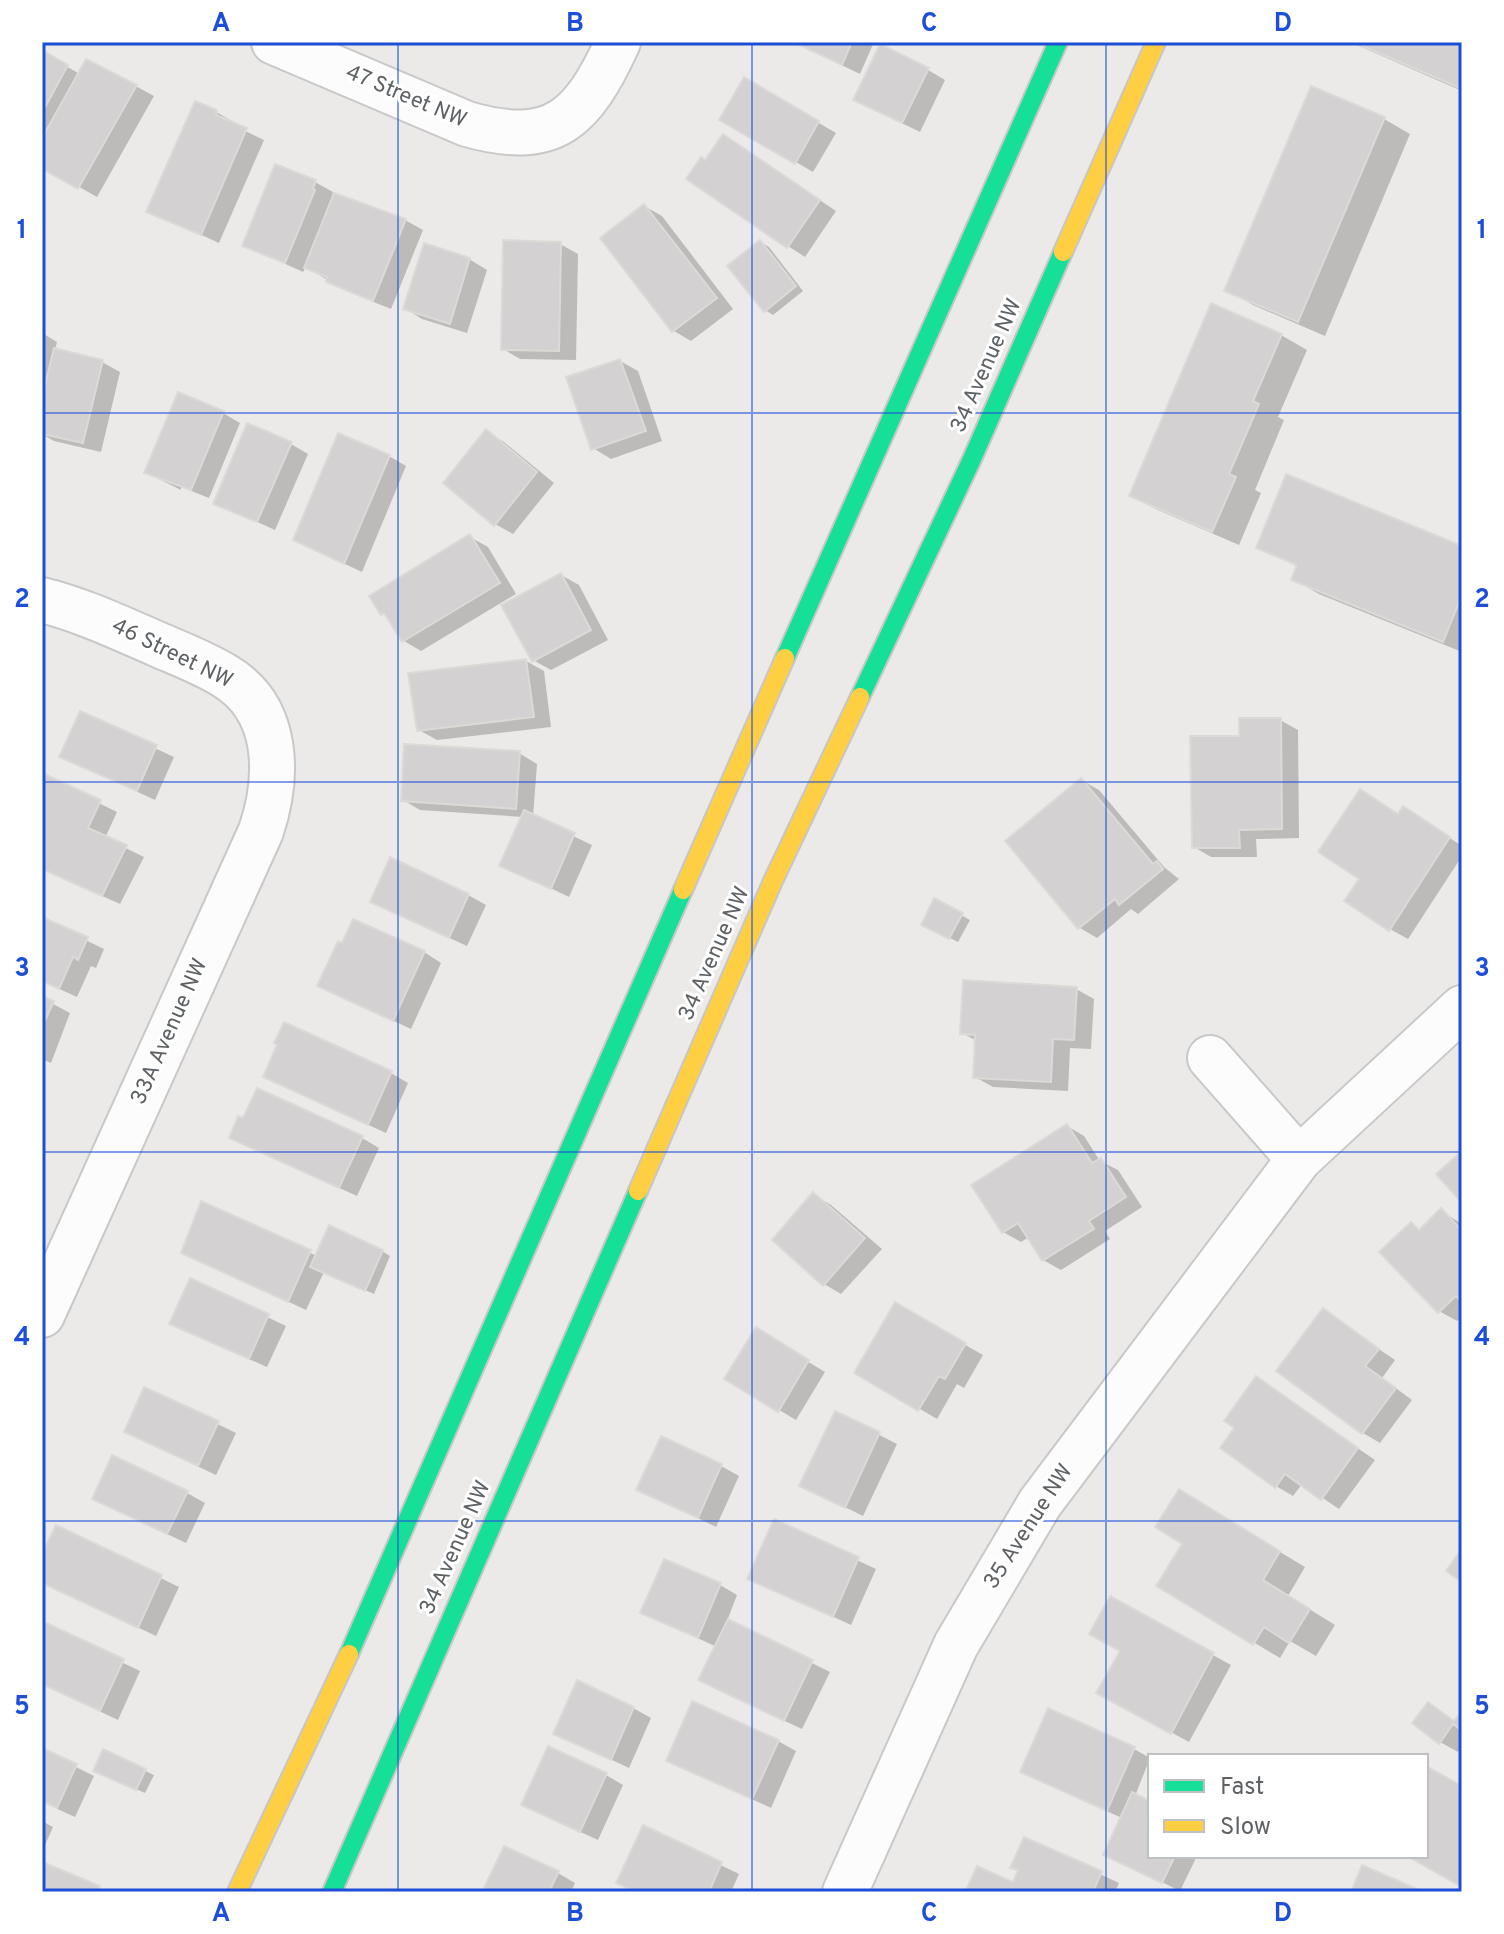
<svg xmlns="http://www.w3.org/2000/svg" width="1504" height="1934" font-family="Overpass,sans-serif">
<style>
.shadow{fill:#0003}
.building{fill:#d3d1d1;stroke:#dcdad7;stroke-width:2}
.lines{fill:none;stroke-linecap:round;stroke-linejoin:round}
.street-casing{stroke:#c9c8c8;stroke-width:48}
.fast-casing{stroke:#c7c7c7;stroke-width:22}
.slow-casing{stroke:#c7c7c7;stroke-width:22}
.street{stroke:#fcfcfc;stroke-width:44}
.fast{stroke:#16e098;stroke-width:18}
.slow{stroke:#ffcf43;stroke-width:18}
.grid{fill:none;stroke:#1d4ed8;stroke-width:2;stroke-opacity:0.55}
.labels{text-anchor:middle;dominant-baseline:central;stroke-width:6;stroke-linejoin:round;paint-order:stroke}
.street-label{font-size:22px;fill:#5e6265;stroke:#fff}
.neatline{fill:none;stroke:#1d4ed8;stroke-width:3}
.grid-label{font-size:26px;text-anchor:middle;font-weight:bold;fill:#1d4ed8}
</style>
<rect width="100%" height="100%" fill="#eceae8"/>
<g class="shadow">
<polygon points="793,42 874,42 860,74"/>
<polygon points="1350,42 1462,42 1462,91"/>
<polygon points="42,53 80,74 119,77 154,96 97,197 42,166"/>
<polygon points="928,70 945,80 920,132 873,109"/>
<polygon points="745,80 836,133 813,172 722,119"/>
<polygon points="1312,88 1384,119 1410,134 1325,336 1253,305 1227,290"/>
<polygon points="216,112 234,122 233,125 264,140 219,243 149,211"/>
<polygon points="741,147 836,211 805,257 788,246 706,162"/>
<polygon points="276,166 315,182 333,192 332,195 405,220 423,230 391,309 346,291 306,267 303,272 244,245"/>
<polygon points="644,206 662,216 733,309 691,341 674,331 603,239"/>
<polygon points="761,242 769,247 803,291 773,315 765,310"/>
<polygon points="560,244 578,254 576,360 520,359 503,349"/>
<polygon points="469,259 487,270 467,333 422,319 405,308"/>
<polygon points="42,333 57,342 55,350 102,362 120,372 101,452 54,441 42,434"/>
<polygon points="1281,335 1307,350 1278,417 1284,420 1255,490 1261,493 1239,545 1158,510 1132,496"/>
<polygon points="620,361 638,371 662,441 611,459 593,448"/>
<polygon points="223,413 240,423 209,498 181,487 181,490 147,473"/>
<polygon points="487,432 504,442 554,483 513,534 495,524"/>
<polygon points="291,444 308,454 275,530 215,503"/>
<polygon points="389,456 406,466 362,572 313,549"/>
<polygon points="470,537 488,547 516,594 421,651 404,641 389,618 382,613"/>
<polygon points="1258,547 1462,548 1462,652 1319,594 1293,579 1298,567"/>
<polygon points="561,575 579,585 608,640 551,670 533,660"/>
<polygon points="526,661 544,671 551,727 437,740 419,730"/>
<polygon points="81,714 174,757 155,800 62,757"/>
<polygon points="1280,720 1298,730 1299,838 1256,839 1257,857 1211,857 1194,847"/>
<polygon points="519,753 537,764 533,817 592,845 569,897 502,865 523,817 420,810 403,800"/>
<polygon points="42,775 117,812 105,838 144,857 120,904 42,869"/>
<polygon points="1081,780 1099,790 1164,867 1179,879 1138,914 1131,909 1097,938 1080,928"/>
<polygon points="1399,816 1421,819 1462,846 1462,856 1408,939 1390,929"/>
<polygon points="468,895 486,905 467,946 390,911"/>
<polygon points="935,901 970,920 958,942 932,929"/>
<polygon points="42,919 104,949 96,968 91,966 77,997 42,981"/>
<polygon points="343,946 424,952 441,963 411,1029 319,986"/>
<polygon points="1076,989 1094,999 1091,1049 1070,1048 1068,1091 993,1087 975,1077 977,1041 962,1033"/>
<polygon points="42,998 70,1013 51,1063 42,1059"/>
<polygon points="391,1073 408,1083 386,1133 283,1086"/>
<polygon points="1067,1126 1084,1136 1100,1161 1118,1170 1142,1207 1105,1231 1110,1239 1061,1270 1043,1260 1029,1237 1021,1242 1003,1232"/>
<polygon points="362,1138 379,1148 357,1196 249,1147"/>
<polygon points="814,1195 831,1205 882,1249 841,1294 824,1284"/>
<polygon points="202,1204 317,1256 382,1251 390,1256 374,1294 324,1272 306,1310 183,1252"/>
<polygon points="1441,1211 1462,1224 1462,1316 1457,1321 1439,1311 1412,1225 1421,1230"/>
<polygon points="191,1281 286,1326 267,1367 189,1333"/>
<polygon points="895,1305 983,1355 964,1388 957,1384 937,1419 857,1372"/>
<polygon points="1323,1311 1395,1360 1382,1378 1412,1400 1380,1443 1363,1433"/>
<polygon points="756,1330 825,1372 796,1420 727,1379"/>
<polygon points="1256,1378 1375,1460 1339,1509 1302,1484 1293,1496 1276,1486 1237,1428"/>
<polygon points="145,1389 236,1433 216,1475 144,1441"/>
<polygon points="836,1413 897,1444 863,1516 802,1486"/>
<polygon points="721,1466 739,1476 716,1527 639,1489"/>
<polygon points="187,1493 205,1503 186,1543 112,1508"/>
<polygon points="1205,1507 1305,1567 1288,1596 1335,1625 1316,1656 1290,1641 1280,1658 1159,1586"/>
<polygon points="775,1522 876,1569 851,1625 750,1578"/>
<polygon points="57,1528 179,1587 156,1636 42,1582 42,1557"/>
<polygon points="720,1585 737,1595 727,1621 830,1672 802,1729 718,1690 717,1647 643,1613"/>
<polygon points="1111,1599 1231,1665 1189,1742 1099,1693 1122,1651"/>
<polygon points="42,1624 140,1671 118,1720 42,1684"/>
<polygon points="1428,1704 1456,1722 1462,1714 1462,1746 1458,1752 1440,1742"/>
<polygon points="633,1708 651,1718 629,1768 555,1733"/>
<polygon points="778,1741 796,1751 771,1808 668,1760"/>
<polygon points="1134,1749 1150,1758 1135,1796 1150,1803 1150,1856 1197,1856 1180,1891 1105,1854 1122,1818 1040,1781"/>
<polygon points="42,1750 94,1776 75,1817 42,1802"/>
<polygon points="104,1752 154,1775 145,1793 104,1775"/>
<polygon points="1426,1769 1462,1788 1462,1885 1410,1856 1426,1856"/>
<polygon points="606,1775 623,1785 598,1840 541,1814"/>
<polygon points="42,1821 53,1827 42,1852"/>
<polygon points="644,1828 739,1874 731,1892 635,1892"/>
<polygon points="1025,1839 1119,1883 1115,1892 967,1892 1014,1885"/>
<polygon points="558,1873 575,1883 571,1892 484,1892"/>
</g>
<g class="building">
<polygon points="793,42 852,42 842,65"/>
<polygon points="1353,42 1462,42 1462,89"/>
<polygon points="880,44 929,68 902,123 853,100"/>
<polygon points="42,50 68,65 42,113"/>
<polygon points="86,59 137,85 78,189 42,169 42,138"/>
<polygon points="744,77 819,121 795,164 719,120"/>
<polygon points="1311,86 1385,117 1298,322 1224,291"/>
<polygon points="195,101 217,110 216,115 247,128 201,235 146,212"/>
<polygon points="723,134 820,200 787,248 686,179 701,157 705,160"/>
<polygon points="275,164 316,180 313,189 315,190 285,263 242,246"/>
<polygon points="334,193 406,219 373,301 326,282 327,277 304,268"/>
<polygon points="644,204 717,298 672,332 600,238"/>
<polygon points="503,240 561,242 559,351 501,350"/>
<polygon points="760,240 796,286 764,312 727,266"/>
<polygon points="424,243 470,258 450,324 403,309"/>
<polygon points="1211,303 1282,334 1253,401 1259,404 1229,474 1236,477 1212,532 1129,496"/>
<polygon points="54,348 103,360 83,443 42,434 42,398"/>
<polygon points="620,359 646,431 591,450 566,377"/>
<polygon points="178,392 224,411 191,490 144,473"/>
<polygon points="247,423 292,442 257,522 213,504"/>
<polygon points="486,429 537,472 494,526 443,483"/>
<polygon points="338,433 390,455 344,564 293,540"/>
<polygon points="1286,474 1462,546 1462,595 1443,642 1291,580 1297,565 1256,548"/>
<polygon points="470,534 500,583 402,642 384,613 381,615 369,596"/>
<polygon points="561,573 591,630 532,662 501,605"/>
<polygon points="526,659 534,717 417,731 408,673"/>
<polygon points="80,711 157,745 137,791 59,757"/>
<polygon points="1239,718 1281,718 1282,829 1239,830 1240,848 1192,848 1190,736 1239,736"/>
<polygon points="404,744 520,751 516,809 401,801"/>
<polygon points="42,773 101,800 88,828 127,845 102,896 42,869"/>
<polygon points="1081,778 1153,864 1157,861 1163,869 1119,905 1115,899 1078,929 1005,841"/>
<polygon points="1360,789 1398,814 1403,806 1450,837 1389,931 1344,901 1359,879 1318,852"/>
<polygon points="524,810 575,833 551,889 499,866"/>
<polygon points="390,857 469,894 449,938 370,902"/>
<polygon points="934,898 963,913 949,939 921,925"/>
<polygon points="42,917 88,937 78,960 73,957 59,989 42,981"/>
<polygon points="353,919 425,951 393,1021 317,986 338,941 342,943"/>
<polygon points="963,980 1077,987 1074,1040 1053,1039 1051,1082 973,1078 975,1035 960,1034"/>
<polygon points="42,996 54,1001 42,1027"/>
<polygon points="284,1022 392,1071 368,1125 263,1077 277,1045 274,1043"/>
<polygon points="257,1088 363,1136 339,1188 229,1138 238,1116 243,1118"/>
<polygon points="1067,1124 1092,1163 1101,1158 1126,1197 1089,1221 1094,1229 1042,1261 1018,1223 1002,1233 971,1185"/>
<polygon points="1462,1151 1462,1203 1436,1174"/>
<polygon points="813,1192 865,1238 823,1286 772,1240"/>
<polygon points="201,1201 311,1250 288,1302 181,1253"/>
<polygon points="1441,1208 1462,1231 1462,1302 1456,1296 1438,1313 1379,1252 1411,1222 1419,1230"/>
<polygon points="329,1225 383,1250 365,1291 310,1267"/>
<polygon points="190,1278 269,1314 249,1359 169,1324"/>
<polygon points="895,1302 966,1343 945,1379 939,1376 918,1411 854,1373"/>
<polygon points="1323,1308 1379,1349 1365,1366 1396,1388 1362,1434 1276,1371"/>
<polygon points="756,1327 809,1360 778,1412 724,1379"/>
<polygon points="1256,1376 1358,1448 1321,1500 1285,1474 1275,1488 1220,1448 1234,1428 1224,1421"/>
<polygon points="144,1387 219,1421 198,1466 124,1432"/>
<polygon points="835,1411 880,1432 845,1508 799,1486"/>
<polygon points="661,1436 722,1464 698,1518 636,1490"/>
<polygon points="112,1455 188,1491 167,1534 92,1499"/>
<polygon points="1179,1489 1280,1551 1263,1580 1310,1609 1289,1643 1264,1627 1253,1645 1156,1586 1182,1544 1155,1527"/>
<polygon points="774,1519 859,1557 833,1617 747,1579"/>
<polygon points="56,1525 162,1575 138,1628 42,1583 42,1554"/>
<polygon points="1462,1548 1462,1582 1446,1571"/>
<polygon points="664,1559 721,1583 698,1638 640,1613"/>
<polygon points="1110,1596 1214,1653 1171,1734 1096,1693 1120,1651 1089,1634"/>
<polygon points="728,1619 813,1660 784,1721 698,1680"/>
<polygon points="42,1621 124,1659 100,1711 42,1684"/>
<polygon points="577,1680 634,1707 611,1760 553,1734"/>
<polygon points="692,1701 779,1740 752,1799 666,1761"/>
<polygon points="1428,1702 1454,1721 1462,1711 1462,1731 1453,1724 1439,1744 1412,1723"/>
<polygon points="1048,1708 1135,1747 1107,1811 1020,1772"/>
<polygon points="548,1746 607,1773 580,1832 521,1805"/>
<polygon points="42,1748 77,1764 57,1808 42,1801"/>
<polygon points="103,1749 146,1769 136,1790 93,1771"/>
<polygon points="1426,1766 1462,1786 1460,1886 1407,1856 1426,1856"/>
<polygon points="1132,1792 1150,1801 1150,1856 1175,1856 1162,1883 1103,1855"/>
<polygon points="643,1825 722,1862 709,1892 635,1892 616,1883"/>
<polygon points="1024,1837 1102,1871 1093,1892 965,1892 977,1866 1013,1882 1018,1870 1010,1868"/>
<polygon points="504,1846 559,1871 549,1892 482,1892"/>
<polygon points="45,1863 100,1886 97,1892 42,1892 42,1871"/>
<polygon points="1362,1865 1424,1892 1351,1892"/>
</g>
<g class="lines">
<defs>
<g id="street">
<path d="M274 42 467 124C555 149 583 118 618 42"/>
<path d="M42 600C82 610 120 628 157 644 180 654 204 663 225 676 280 709 279 777 261 831L42 1315"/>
<polyline points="1210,1058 1299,1159"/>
<polyline points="845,1892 956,1645 1040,1503 1299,1159 1462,1008"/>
</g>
<g id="fast">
<polyline points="785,658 1058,42"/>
<polyline points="860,697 972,459 1063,252"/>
<polyline points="349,1654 683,890"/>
<polyline points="332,1892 638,1191"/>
</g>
<g id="slow">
<polyline points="1063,252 1156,42"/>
<polyline points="683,890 785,658"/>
<polyline points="638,1191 773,881 860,697"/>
<polyline points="237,1892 349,1654"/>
</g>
</defs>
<use href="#street" class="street-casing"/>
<use href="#fast" class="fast-casing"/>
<use href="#slow" class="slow-casing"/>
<use href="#street" class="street"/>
<use href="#fast" class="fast"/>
<use href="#slow" class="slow"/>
</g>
<path class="grid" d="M398 42V1892M752 42V1892M1106 42V1892M42 413H1462M42 782H1462M42 1152H1462M42 1521H1462"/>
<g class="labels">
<g class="street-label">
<text transform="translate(406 97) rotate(23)">47 Street NW</text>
<text transform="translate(987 366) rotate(-66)">34 Avenue NW</text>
<text transform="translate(172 654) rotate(26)">46 Street NW</text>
<text transform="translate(715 954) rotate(-66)">34 Avenue NW</text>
<text transform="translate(170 1032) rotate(-66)">33A Avenue NW</text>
<text transform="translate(1029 1527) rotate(-57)">35 Avenue NW</text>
<text transform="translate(456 1548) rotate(-66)">34 Avenue NW</text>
</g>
</g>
<rect width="1504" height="1934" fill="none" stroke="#ffffff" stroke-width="88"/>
<rect x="1148" y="1754" width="280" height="104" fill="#ffffff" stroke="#bfc0c1" stroke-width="2"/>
<rect x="1164" y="1780" width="40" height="12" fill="#16e098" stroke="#bfc0c1" stroke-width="2"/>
<text x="1220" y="1794" font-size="24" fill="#5e6265">Fast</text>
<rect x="1164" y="1820" width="40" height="12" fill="#ffcf43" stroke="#bfc0c1" stroke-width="2"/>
<text x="1220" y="1834" font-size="24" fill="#5e6265">Slow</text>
<rect x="44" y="44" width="1416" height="1846" class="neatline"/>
<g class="grid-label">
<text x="221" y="31">A</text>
<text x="575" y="31">B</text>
<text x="929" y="31">C</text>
<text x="1283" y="31">D</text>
<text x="22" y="238">1</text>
<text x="1482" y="238">1</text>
<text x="22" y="607">2</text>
<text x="1482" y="607">2</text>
<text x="22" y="976">3</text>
<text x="1482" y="976">3</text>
<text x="22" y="1345">4</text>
<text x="1482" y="1345">4</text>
<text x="22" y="1714">5</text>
<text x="1482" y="1714">5</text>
<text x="221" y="1921">A</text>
<text x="575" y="1921">B</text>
<text x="929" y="1921">C</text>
<text x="1283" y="1921">D</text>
</g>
</svg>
